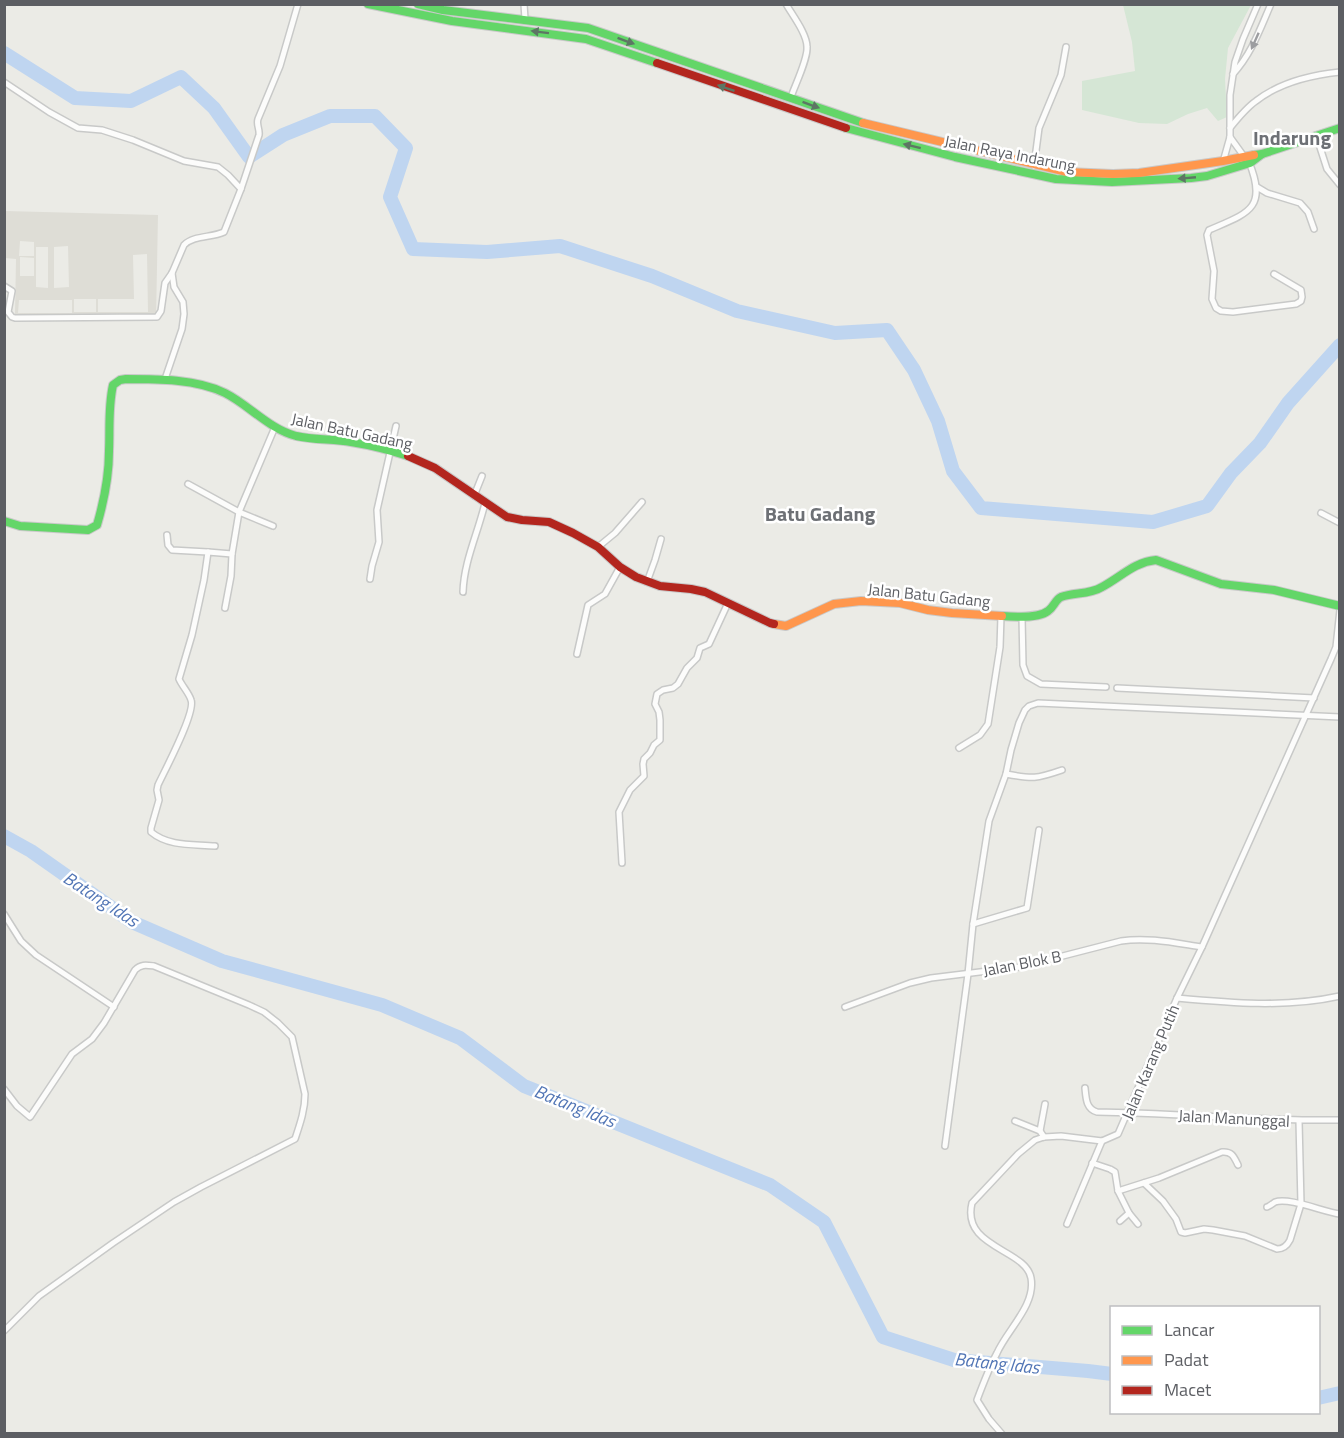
<svg xmlns="http://www.w3.org/2000/svg" width="1344" height="1438" font-family="'Titillium Web',sans-serif">
<style>
.education{fill:#deddd6;fill-rule:evenodd}
.green{fill:#d5e6d5}
.lines{fill:none;stroke-linecap:round;stroke-linejoin:round}
.river{stroke:#bfd5f0;stroke-width:14}
.street-casing{stroke:#c8c9c8;stroke-width:8}
.fast-casing{stroke:#c9c9c9;stroke-width:10}
.slow-casing{stroke:#c9c9c9;stroke-width:10}
.jam-casing{stroke:#c9c9c9;stroke-width:10}
.street{stroke:#fcfcfb;stroke-width:5}
.fast{stroke:#63d668;stroke-width:8}
.slow{stroke:#ff974d;stroke-width:8}
.jam{stroke:#b3261e;stroke-width:8}
.oneway{fill:#5d7664}
.oneway2{fill:#9c9da0}
.labels{text-anchor:middle;dominant-baseline:central;stroke-width:5;stroke-linejoin:round;paint-order:stroke}
.street-label{font-size:16px;fill:#5c5e63;stroke:#fff}
.water-label{font-size:18px;font-style:italic;fill:#5175b5;stroke:#fff}
.quarter-label{font-size:20px;font-weight:bold;fill:#6d7075;stroke:#fff}
</style>
<rect width="100%" height="100%" fill="#ebebe6"/>
<path class="education" d="M5 211 158 215 156 319 15 314 16 259 5 258ZM20 241 34 242V256H19ZM68 246 69 287 54 288V247ZM36 247H48V288L36 287ZM147 254 148 312H98V299H134L133 255ZM20 257 34 258V276H20ZM74 299H96V312H74ZM72 300V313H18L19 300Z"/>
<polygon class="green" points="1123,5 1251,5 1228,48 1225,79 1227,117 1218,121 1207,108 1188,114 1167,124 1139,123 1082,110 1082,81 1135,71 1132,42"/>
<g class="lines">
<g class="river">
<polyline points="4,53 75,98 131,101 181,77 214,108 249,157 283,135 330,116 375,116 406,148 390,197 413,249 487,252 560,246 652,276 737,311 835,333 887,330 914,370 938,421 953,471 981,508 1153,522 1207,506 1231,473 1260,443 1288,403 1340,345"/>
<polyline points="4,836 31,851 132,922 222,961 382,1005 460,1038 524,1086 770,1185 824,1222 883,1337 954,1360 1088,1371 1112,1374"/>
<polyline points="1318,1398 1340,1393"/>
</g>
<defs>
<g id="street">
<polyline points="524,4 525,19"/>
<path d="M786 4C793 16 807 34 807 47 808 59 795 85 791 97"/>
<path d="M1233 74C1252 53 1260 29 1271 4"/>
<path d="M4 82 49 112 78 128 102 130 133 140 184 161 218 167 228 175 241 189 259 135C260 129 256 125 258 119L280 66 298 4"/>
<path d="M1230 128C1238 118 1246 108 1256 101 1279 83 1311 75 1340 72"/>
<polyline points="1316,135 1327,169 1340,185"/>
<polyline points="1230,137 1243,155"/>
<polyline points="1223,162 1230,137 1230,95 1235,62 1243,39 1258,4"/>
<path d="M1249 162C1268 209 1248 213 1209 230L1207 235 1214 271 1212 299 1216 308 1221 311 1233 312 1296 304 1301 301 1302 297 1301 290 1274 274"/>
<polyline points="1034,166 1039,128 1061,75 1066,47"/>
<polyline points="1257,187 1267,193 1300,203 1308,212 1314,229"/>
<path d="M4 286 12 291 8 312 12 317 15 318 157 317 161 311 165 283 172 273 184 245C194 235 211 238 224 232L241 189"/>
<polyline points="165,379 182,329 184,314 183,302 174,287 172,273"/>
<polyline points="188,484 239,512 273,526"/>
<polyline points="474,496 482,476"/>
<polyline points="1321,513 1340,523"/>
<polyline points="167,535 168,545 172,550 208,552"/>
<polyline points="598,547 615,533 642,502"/>
<polyline points="370,579 372,566 379,542 377,510 396,426"/>
<polyline points="647,582 655,560 661,539"/>
<path d="M463 592C464 561 478 533 485 503"/>
<polyline points="225,608 231,576 232,554"/>
<polyline points="1022,617 1023,665 1027,676 1041,684 1106,687"/>
<polyline points="577,654 588,605 605,594 620,567"/>
<polyline points="1117,688 1314,698"/>
<polyline points="959,748 980,735 988,724 1000,647 1001,616"/>
<path d="M1006 774C1033 779 1036 779 1062 770"/>
<path d="M215 846C194 844 169 847 151 832V828L159 800 157 790 158 785C165 770 196 712 191 700 189 693 182 686 179 679L192 635 204 580 208 552 232 554 239 512 275 427"/>
<polyline points="622,863 619,812 630,790 644,776 643,764 644,759 650,753 654,745 660,740 660,720 659,712 655,704 657,694 663,690 673,688 678,684 687,668 697,658 700,648 709,644 728,603"/>
<polyline points="4,914 21,941 36,955 114,1007"/>
<polyline points="973,924 1027,908 1039,830"/>
<path d="M1177 998C1231 1003 1286 1008 1340 996"/>
<path d="M845 1007 910 983 931 978 1020 967 1121 941C1148 937 1175 943 1202 947"/>
<path d="M1085 1088C1086 1098 1086 1109 1097 1112 1178 1113 1258 1121 1340 1120"/>
<path d="M4 1089 17 1106 30 1117 72 1054 92 1039 104 1023 135 970C141 964 146 965 154 966L249 1005 264 1012 278 1023 292 1037 305 1094C305 1110 300 1124 295 1139L201 1187 174 1202 113 1243 39 1296 4 1331"/>
<polyline points="1015,1121 1040,1131 1044,1137"/>
<polyline points="1040,1131 1045,1104"/>
<polyline points="945,1146 968,974 973,924 989,821 1006,774 1011,750 1019,723 1025,710 1029,706 1038,703 1340,717"/>
<path d="M1092 1163 1110 1169 1115 1172 1118 1191 1159 1178 1222 1152C1232 1151 1234 1157 1238 1165"/>
<path d="M1144 1183 1163 1201 1176 1219 1181 1232 1185 1233 1204 1229 1213 1230 1245 1236 1277 1249C1283 1249 1287 1246 1290 1240L1301 1204 1299 1121"/>
<polyline points="1118,1191 1129,1213 1138,1224"/>
<path d="M1267 1207C1268 1207 1275 1202 1275 1202 1289 1197 1324 1212 1340 1214"/>
<polyline points="1120,1221 1129,1213"/>
<polyline points="1067,1224 1102,1141"/>
<path d="M1002 1434 989 1419 977 1400C983 1384 989 1368 997 1353 1007 1330 1036 1305 1031 1278 1026 1249 961 1248 972 1203L1018 1154 1035 1140 1044 1137 1061 1136 1102 1141 1118 1134 1177 998 1202 947 1331 659 1336 647 1340 610"/>
</g>
<g id="fast">
<polyline points="368,4 452,21 586,39 657,63"/>
<polyline points="418,4 443,10 588,28 863,123"/>
<polyline points="846,128 955,157 1056,179 1112,182 1191,178 1207,176 1250,163 1262,154"/>
<polyline points="1254,155 1262,154 1340,128"/>
<path d="M4 521 20 526 88 530 97 525C104 501 109 476 109 451 110 429 108 407 113 385L120 380 126 379C157 379 197 379 225 393 249 405 269 429 296 436 313 440 333 439 351 442 370 445 390 450 408 456"/>
<path d="M1002 616C1014 617 1039 618 1048 611 1054 607 1055 600 1061 597 1074 592 1089 595 1102 587 1121 577 1134 562 1156 560L1221 584 1274 590 1340 606"/>
</g>
<g id="slow">
<polyline points="863,123 1067,172 1113,174 1139,173 1223,161 1254,155"/>
<polyline points="774,624 786,626 834,604 861,601 900,603 928,610 952,613 1002,616"/>
</g>
<g id="jam">
<polyline points="657,63 846,128"/>
<polyline points="408,456 435,468 507,517 522,520 549,522 573,533 598,547 620,567 636,577 660,586 691,589 705,592 770,623 774,624"/>
</g>
</defs>
<use href="#street" class="street-casing"/>
<use href="#fast" class="fast-casing"/>
<use href="#slow" class="slow-casing"/>
<use href="#jam" class="jam-casing"/>
<use href="#street" class="street"/>
<use href="#fast" class="fast"/>
<use href="#slow" class="slow"/>
<use href="#jam" class="jam"/>
</g>
<defs><path id="oneway-solid" d="M-6-.8H1V-3.2L6.5 0L1 3.2V.8H-6Z" transform="scale(1.5)"/></defs>
<g class="oneway">
<use href="#oneway-solid" transform="translate(540 32) rotate(-173)"/>
<use href="#oneway-solid" transform="translate(626 41) rotate(20)"/>
<use href="#oneway-solid" transform="translate(726 88) rotate(-161)"/>
<use href="#oneway-solid" transform="translate(811 105) rotate(20)"/>
<use href="#oneway-solid" transform="translate(912 146) rotate(-166)"/>
<use href="#oneway-solid" transform="translate(1187 178) rotate(175)"/>
</g>
<use class="oneway2" href="#oneway-solid" transform="translate(1255 41) rotate(114)"/>
<g class="labels">
<g class="street-label">
<text transform="translate(1010 153) rotate(11)">Jalan Raya Indarung</text>
<text transform="translate(352 431) rotate(12)">Jalan Batu Gadang</text>
<text transform="translate(929 595) rotate(6)">Jalan Batu Gadang</text>
<text transform="translate(1022 963) rotate(-11)">Jalan Blok B</text>
<text transform="translate(1150 1062) rotate(-67)">Jalan Karang Putih</text>
<text transform="translate(1234 1118) rotate(3)">Jalan Manunggal</text>
</g>
<g class="water-label">
<text transform="translate(101 899) rotate(33)">Batang Idas</text>
<text transform="translate(575 1106) rotate(22)">Batang Idas</text>
<text transform="translate(997 1363) rotate(6)">Batang Idas</text>
</g>
<g class="quarter-label">
<text x="1292" y="137">Indarung</text>
<text x="820" y="513">Batu Gadang</text>
</g>
</g>
<rect width="1344" height="1438" fill="none" stroke="#5c5e63" stroke-width="12"/>
<rect x="1110" y="1306" width="210" height="108" fill="#ffffff" stroke="#bebfc1" stroke-width="1.5"/>
<rect x="1122" y="1326" width="30" height="9" fill="#63d668" stroke="#bebfc1" stroke-width="1.5"/>
<text x="1164" y="1336" font-size="18" fill="#5c5e63">Lancar</text>
<rect x="1122" y="1356" width="30" height="9" fill="#ff974d" stroke="#bebfc1" stroke-width="1.5"/>
<text x="1164" y="1366" font-size="18" fill="#5c5e63">Padat</text>
<rect x="1122" y="1386" width="30" height="9" fill="#b3261e" stroke="#bebfc1" stroke-width="1.5"/>
<text x="1164" y="1396" font-size="18" fill="#5c5e63">Macet</text>
</svg>
